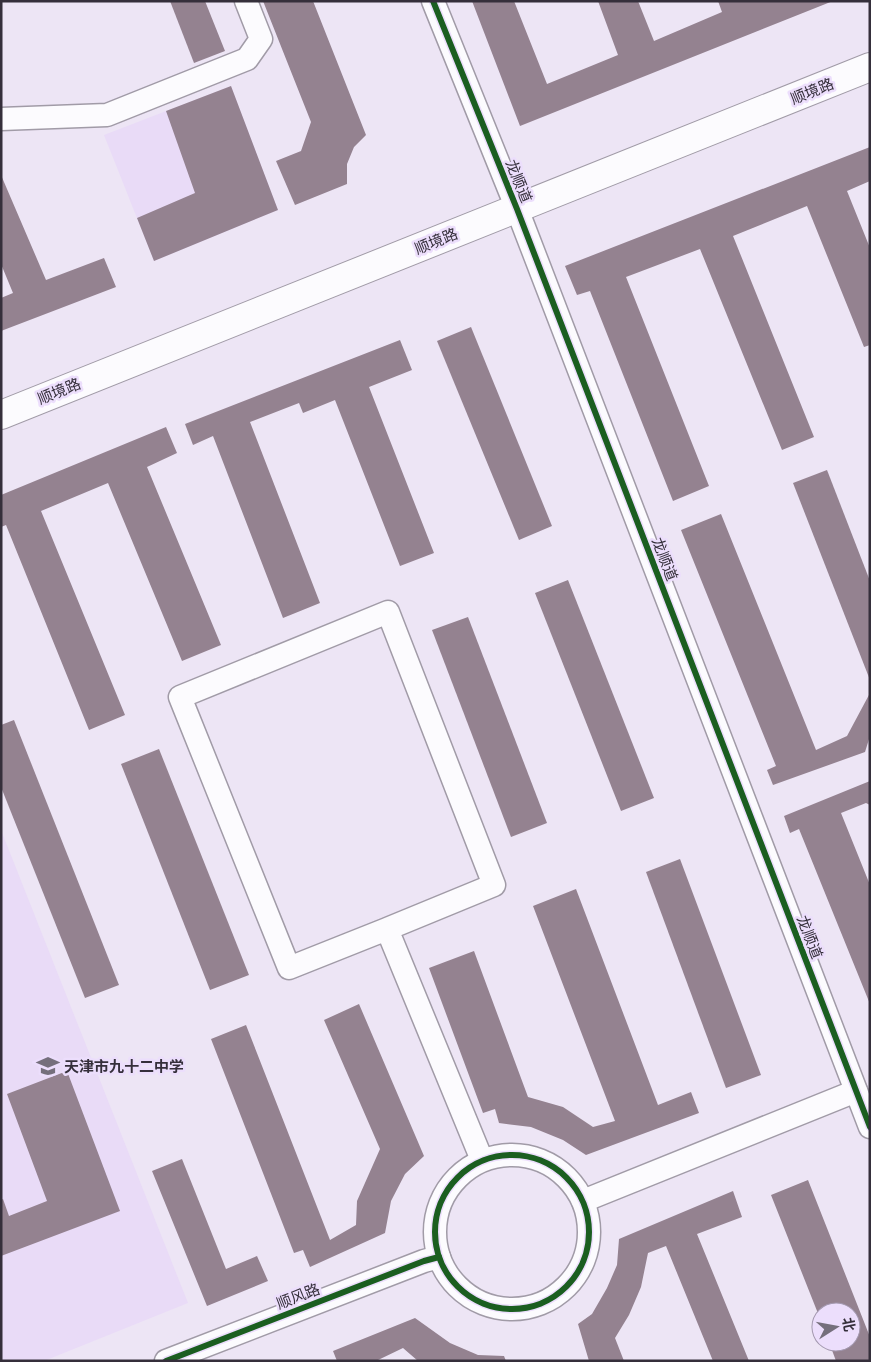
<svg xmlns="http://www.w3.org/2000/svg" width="871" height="1362" font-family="'Archivo Narrow','Noto Sans SC',sans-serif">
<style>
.built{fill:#e9dbf7}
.building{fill:#948290}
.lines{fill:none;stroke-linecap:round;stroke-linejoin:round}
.minor-casing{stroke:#a19ba7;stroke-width:25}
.major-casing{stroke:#a19ba7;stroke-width:30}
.minor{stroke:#fcfbfe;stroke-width:22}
.major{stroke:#fcfbfe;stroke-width:28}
.cycleway-casing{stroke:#ecdefc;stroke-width:9}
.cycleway{stroke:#1b5e20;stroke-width:6}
.labels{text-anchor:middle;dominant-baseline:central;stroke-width:5;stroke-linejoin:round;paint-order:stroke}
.street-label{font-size:15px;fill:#352f3b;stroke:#ecdefc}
.poi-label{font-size:15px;font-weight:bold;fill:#352f3b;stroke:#ecdefc;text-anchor:start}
</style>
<rect width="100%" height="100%" fill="#ede5f5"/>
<g class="built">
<polygon points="231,86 278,210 154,261 104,135"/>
<polygon points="1,830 188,1303 44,1361 1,1361"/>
</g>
<g class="building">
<polygon points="170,1 205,1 225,51 194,63"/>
<polygon points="263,1 313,1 366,135 354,147 347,164 347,184 295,205 276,161 301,151 311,122"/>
<polygon points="472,1 514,1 547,84 618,55 598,1 638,1 654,41 722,12 718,1 833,1 520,126"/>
<polygon points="231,86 278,210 154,261 137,218 195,193 166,111"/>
<polygon points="870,147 870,181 847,191 870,248 870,345 864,347 807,206 733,236 814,437 782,450 700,249 626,277 709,486 673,501 590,291 577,295 565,266"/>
<polygon points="1,175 46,280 104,258 116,287 1,331 1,298 13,293 1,264"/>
<polygon points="471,327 552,526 519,540 437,341"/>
<polygon points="400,340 412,370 369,387 434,553 400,566 335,400 303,413 299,403 250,422 320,603 283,618 213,436 193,445 185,424"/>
<polygon points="166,427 177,453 147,467 221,645 182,661 108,483 41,511 125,715 89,730 6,525 1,527 1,495"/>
<polygon points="827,470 870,581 870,680 793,483"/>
<polygon points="721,514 816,750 847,736 870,693 870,736 865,752 773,785 767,770 776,766 681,530"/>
<polygon points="568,580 654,798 621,811 535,593"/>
<polygon points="468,617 547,823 511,837 432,630"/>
<polygon points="14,720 119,985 85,998 1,787 1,725"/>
<polygon points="159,749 249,975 210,990 121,764"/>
<polygon points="870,781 870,805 866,803 841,813 870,885 870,1004 799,829 790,833 784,816"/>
<polygon points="680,859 761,1075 726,1088 646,872"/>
<polygon points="576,889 658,1105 691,1092 699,1113 586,1155 563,1140 531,1127 499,1123 495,1109 483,1113 429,968 474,951 528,1097 563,1107 593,1127 615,1121 533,906"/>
<polygon points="359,1004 424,1156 405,1174 391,1201 385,1233 310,1267 303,1250 294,1253 211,1039 246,1025 330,1240 356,1225 357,1201 380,1149 324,1020"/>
<polygon points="67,1071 120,1211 1,1256 1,1200 3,1199 9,1216 47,1201 7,1094"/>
<polygon points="182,1159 226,1269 257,1256 268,1281 207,1306 152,1171"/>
<polygon points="808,1180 870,1337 870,1361 836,1361 829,1342 851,1342 851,1312 821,1312 821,1321 771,1195"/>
<polygon points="733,1191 742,1217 697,1234 749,1361 713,1361 666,1246 648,1253 641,1287 629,1315 615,1338 624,1361 589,1361 578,1324 592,1314 607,1288 617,1265 619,1239"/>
<polygon points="415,1318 450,1343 478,1355 504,1356 506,1361 418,1361 403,1348 376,1361 337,1361 333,1351"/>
</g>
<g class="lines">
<defs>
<g id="minor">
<polyline points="433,1 517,209 870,1127"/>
<polyline points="1,119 107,115 247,59 261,39 246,1"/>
<polyline points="387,929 289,968 180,697 388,612 494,885 387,929 482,1160"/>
<circle cx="512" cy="1232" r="77"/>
<polyline points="583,1201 856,1091"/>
<polyline points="166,1361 424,1261 439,1257"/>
</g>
<polyline id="major" points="1,415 870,67"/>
</defs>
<use href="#minor" class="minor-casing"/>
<use href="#major" class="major-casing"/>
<use href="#minor" class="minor"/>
<use href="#major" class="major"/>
<defs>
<g id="cycleway">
<polyline points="433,1 517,209 870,1127"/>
<circle cx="512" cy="1232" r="77"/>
<polyline points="166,1361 424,1261 439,1257"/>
</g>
</defs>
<use href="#cycleway" class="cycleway-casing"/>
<use href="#cycleway" class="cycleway"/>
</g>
<defs>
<symbol id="school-bare" viewBox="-9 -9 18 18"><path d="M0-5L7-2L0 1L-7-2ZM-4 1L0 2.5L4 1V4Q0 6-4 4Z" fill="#756f7c" stroke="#ecdefc" stroke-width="2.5" paint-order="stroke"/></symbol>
</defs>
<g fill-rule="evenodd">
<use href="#school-bare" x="32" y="1050" width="32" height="32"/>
</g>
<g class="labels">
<g class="street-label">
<text transform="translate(812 91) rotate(-22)">顺境路</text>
<text transform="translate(519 181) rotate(68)">龙顺道</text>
<text transform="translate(436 241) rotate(-22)">顺境路</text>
<text transform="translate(59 391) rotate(-22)">顺境路</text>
<text transform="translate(665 559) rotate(69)">龙顺道</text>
<text transform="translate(810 937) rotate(69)">龙顺道</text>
<text transform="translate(298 1296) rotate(-21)">顺风路</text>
</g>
<g class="poi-label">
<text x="64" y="1066">天津市九十二中学</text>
</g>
</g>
<rect width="871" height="1362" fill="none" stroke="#352f3b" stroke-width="5"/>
<g transform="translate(836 1327) rotate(79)"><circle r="24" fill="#ecdefc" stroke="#a398af"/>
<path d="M0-4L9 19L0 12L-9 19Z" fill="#756f7c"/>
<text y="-8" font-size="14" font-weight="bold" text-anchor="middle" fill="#352f3b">北</text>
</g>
</svg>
